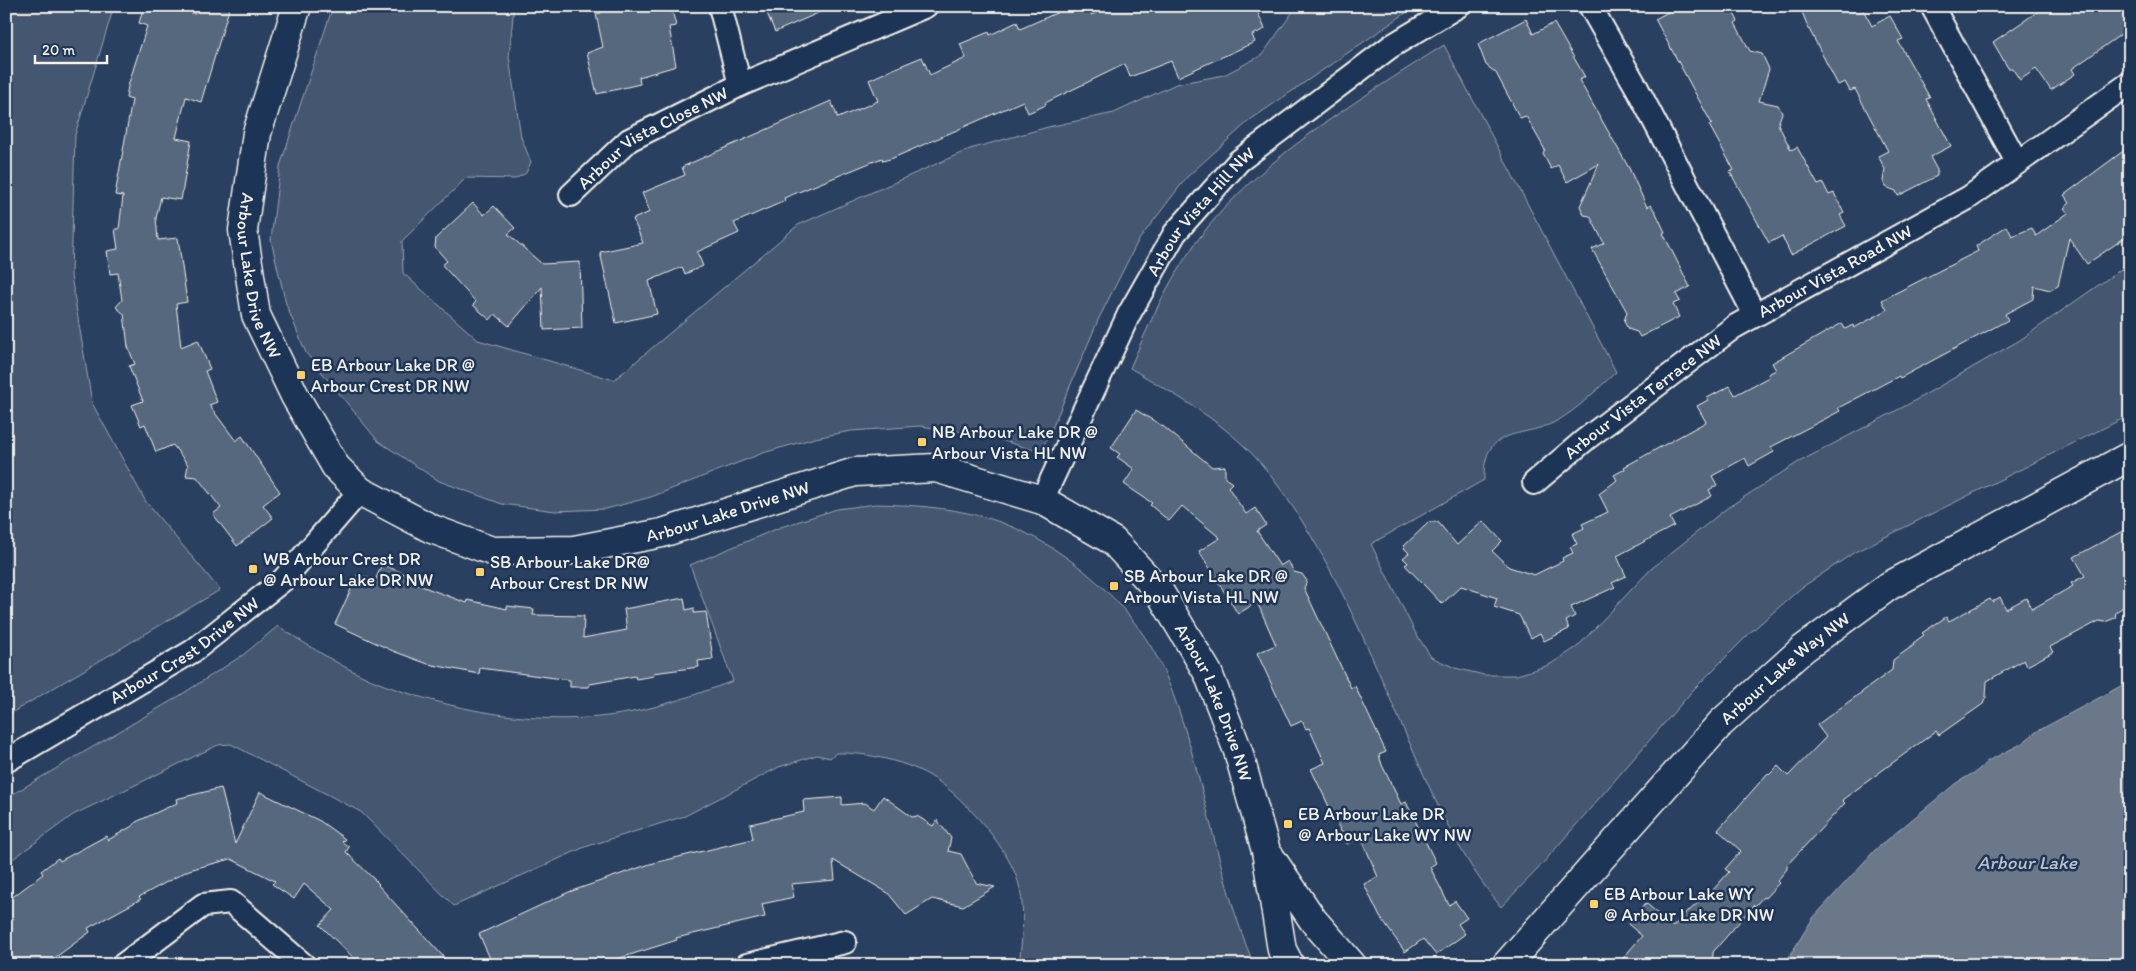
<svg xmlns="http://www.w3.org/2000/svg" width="2136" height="971" font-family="Itim,sans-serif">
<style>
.green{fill:#445771;stroke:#9ca4ac}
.water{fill:#6a788a;stroke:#a1a8b0}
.building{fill:#56677d;stroke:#f4f1e8}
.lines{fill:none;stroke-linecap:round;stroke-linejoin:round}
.street-casing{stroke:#f4f1e8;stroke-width:26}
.secondary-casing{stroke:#f4f1e8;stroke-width:31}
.street{stroke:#1d3557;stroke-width:22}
.secondary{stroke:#1d3557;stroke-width:28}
.poi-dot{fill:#ffd166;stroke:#1d3557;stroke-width:2}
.labels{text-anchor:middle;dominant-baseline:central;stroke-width:5;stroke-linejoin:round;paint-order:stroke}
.street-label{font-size:18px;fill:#f4f1e8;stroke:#1d3557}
.poi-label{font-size:18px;fill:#f4f1e8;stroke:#1d3557;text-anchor:start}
.water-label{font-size:19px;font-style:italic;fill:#bdc1c2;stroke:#1d3557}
</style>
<rect width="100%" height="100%" fill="#2a4060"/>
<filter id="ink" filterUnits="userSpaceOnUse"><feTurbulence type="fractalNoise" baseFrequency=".02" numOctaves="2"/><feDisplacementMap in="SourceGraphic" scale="10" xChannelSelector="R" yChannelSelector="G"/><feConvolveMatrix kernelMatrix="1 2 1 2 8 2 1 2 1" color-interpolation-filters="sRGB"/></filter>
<g filter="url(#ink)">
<g class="green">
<polygon points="6,6 114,6 75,135 71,276 92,403 146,502 220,590 6,716"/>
<polygon points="333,6 514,6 509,57 521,137 531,162 526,173 515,179 466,178 402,241 403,273 478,340 614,380 798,225 970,149 1048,127 1114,113 1176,84 1224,75 1262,55 1297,6 1416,6 1250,120 1187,177 1138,241 1099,318 1048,438 1041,448 1030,449 985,435 920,426 851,431 815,438 763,453 651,497 606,509 555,511 502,504 439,481 378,441 306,353 286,304 271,240 280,166"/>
<path d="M1444 45 1616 372C1597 389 1577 411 1553 423 1518 439 1483 426 1484 480L1371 544 1416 634 1431 657 1455 668 1484 675H1517L1549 665 1577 647 1651 569 1727 508 1797 463 1907 405 2020 340 2130 263V415L1855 552 1801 588 1753 630 1694 689 1537 870 1501 907C1459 856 1437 805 1411 746 1368 650 1330 549 1263 466 1228 424 1176 395 1130 368 1146 331 1162 294 1184 260 1242 168 1354 103 1444 45Z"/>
<path d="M876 504C911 505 946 507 980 516 1056 535 1136 604 1166 676 1204 769 1215 872 1254 965H1019C1022 939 1025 914 1020 889 1013 852 965 799 935 779 910 762 865 752 836 753L830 758 817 755 779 767 685 816 585 847 454 906 361 812 231 744 218 745 73 815 6 864V798L176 698 243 655 278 626C312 648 347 671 384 685 466 715 561 730 646 709 675 702 706 691 733 681L690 565 781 527 837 509Z"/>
</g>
<polygon class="water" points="2130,681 2130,965 1784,965 1813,918 1875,850 1956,783 1977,771 1986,762 2021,744 2036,732"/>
<g class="building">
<polygon points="144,6 171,6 195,14 197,6 230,6 201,102 186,97 176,138 191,141 181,200 161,197 156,218 158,240 178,238 187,302 176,304 181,347 198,340 210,369 205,371 217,402 209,405 236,441 242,436 280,492 263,505 273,518 237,546 213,514 221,508 197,477 186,476 188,465 173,445 156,452 145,424 141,426 132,405 143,401 129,366 135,364 128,347 124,314 116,307 122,300 118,273 110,274 107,251 118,249 115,229 119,229 123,196 115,195 132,100 126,98 128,86 147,26 139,23"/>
<polygon points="599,6 671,6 676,26 669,27 676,66 639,77 640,84 597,94 587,53 603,47 596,14 601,13"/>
<polygon points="764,6 834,6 775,32"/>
<polygon points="1072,6 1087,6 1091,15 1112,6 1255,6 1265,29 1252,35 1255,42 1178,77 1171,61 1130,77 1125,64 1045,103 1046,105 1028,113 1023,101 893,158 883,161 882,158 784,198 785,201 734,223 739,233 697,252 703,266 685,274 682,267 649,281 657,314 616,323 600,252 643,243 633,219 650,212 642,193 685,175 682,167 831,101 838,118 878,101 869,80 893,69 922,57 930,75 966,58 960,44 989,32 990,35 1017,22 1020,29"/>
<polygon points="1680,6 1730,6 1738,21 1735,23 1750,51 1762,54 1769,69 1759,101 1778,105 1782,113 1778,124 1791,150 1797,147 1818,185 1823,183 1829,195 1834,193 1844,213 1840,215 1846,226 1791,255 1782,236 1769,243 1730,172 1734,170 1709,125 1712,124 1655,19"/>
<polygon points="1814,6 1861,6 1872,26 1890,16 1903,39 1898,41 1930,98 1926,99 1951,146 1930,157 1937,170 1937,176 1898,196 1896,191 1886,187 1883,181 1885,169 1878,156 1888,151 1855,89 1850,91 1845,82 1838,85 1808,27 1802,12"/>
<polygon points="2046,6 2130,6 2130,28 2072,69 2075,74 2051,90 2036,69 2020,80 2012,68 2008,68 1993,42"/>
<polygon points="1526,19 1533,34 1554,23 1585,77 1579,80 1629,168 1647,207 1651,205 1656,213 1665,232 1663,233 1690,287 1676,294 1680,301 1673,304 1679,317 1640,337 1637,332 1628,329 1624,321 1627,312 1592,249 1604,243 1590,216 1584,215 1580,206 1599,164 1567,182 1558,165 1551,169 1543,154 1545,150 1526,116 1520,118 1496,73 1486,65 1478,44"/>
<polygon points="2130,146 2130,234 2087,264 2069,238 2058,286 2050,290 2034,286 2033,299 2005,314 2008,320 1900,378 1899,376 1838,408 1840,411 1771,447 1774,452 1749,466 1745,458 1712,476 1717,485 1709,490 1712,496 1670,518 1674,526 1617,556 1626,576 1612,583 1615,587 1571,607 1575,616 1566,621 1569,629 1544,641 1540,633 1531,638 1519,615 1494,607 1497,598 1461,586 1442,604 1405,565 1408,563 1403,558 1409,553 1403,547 1429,522 1438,522 1457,545 1483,521 1502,541 1492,551 1509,567 1534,575 1563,561 1562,558 1573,553 1570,547 1577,544 1572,534 1584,528 1582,524 1608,512 1599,494 1617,480 1614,475 1625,469 1624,467 1706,422 1697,406 1708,400 1707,398 1730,386 1735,395 1769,377 1768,374 1776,370 1772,363 1842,323 1845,329 1853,325 1854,328 1887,310 1882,300 1978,251 1976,246 2007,226 2012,236 2032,228 2036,236 2068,213 2064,208 2070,203 2064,195"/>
<polygon points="473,203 484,215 494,206 515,228 508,234 542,264 580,262 582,328 544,330 542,287 509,326 495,314 490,320 473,305 476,302 442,265 447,261 435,247 436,238"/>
<polygon points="1136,410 1164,427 1212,467 1225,466 1225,478 1232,483 1228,487 1246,514 1255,508 1266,525 1257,531 1280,566 1288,561 1294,572 1302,574 1307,581 1304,588 1351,688 1355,686 1386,752 1379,755 1382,765 1401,804 1406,802 1436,863 1430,867 1449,905 1455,901 1467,918 1458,924 1465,934 1436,955 1423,939 1405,952 1380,917 1364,884 1378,877 1361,837 1347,844 1311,769 1325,763 1309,728 1306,729 1302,721 1291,726 1257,653 1276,645 1257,602 1238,614 1199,551 1220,538 1182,506 1169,521 1150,505 1152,503 1124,484 1134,469 1117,457 1120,454 1111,448"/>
<polygon points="2130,527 2130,602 2116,612 2115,618 2105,622 2099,621 2050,647 2053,652 2027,666 2024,660 1987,681 1986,697 1983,704 1939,735 1936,731 1842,800 1845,803 1787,865 1787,869 1777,881 1779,883 1765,898 1763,897 1755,906 1754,905 1713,952 1713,956 1708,963 1701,965 1617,965 1642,936 1628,924 1646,903 1673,927 1688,910 1689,911 1704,897 1705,899 1729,872 1725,869 1741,851 1718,830 1767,774 1769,775 1778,766 1788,776 1826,737 1817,725 1892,670 1893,660 1914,645 1913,643 1924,635 1922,633 1946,617 1949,621 1990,599 1992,602 2000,597 2006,609 2026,598 2032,609 2073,586 2071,583 2085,576 2074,557"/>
<polygon points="382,564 407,575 405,580 467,603 468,600 507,609 507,606 534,609 533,615 584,616 583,638 627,630 624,609 684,598 686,610 694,608 694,613 706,612 713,659 698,661 699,667 653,673 654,676 636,679 635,676 590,684 589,687 570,687 570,680 480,668 479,674 428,664 393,651 335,624 358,574 375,581"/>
<polygon points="221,788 235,844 260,792 320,821 345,839 342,842 349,847 346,852 379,884 378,885 451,965 361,965 320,925 334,910 304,884 294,899 272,884 275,881 231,859 189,870 139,897 141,899 88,928 90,932 45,965 6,965 6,902 43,874 41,871 58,858 60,861 106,836 108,840 134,825 136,822 177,803 176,799"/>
<polygon points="883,796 912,817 917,816 933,826 937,820 951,838 948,851 961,854 976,883 995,887 963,906 932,899 906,915 888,893 833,860 835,880 791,884 794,897 762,904 765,917 676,938 677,940 598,965 493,965 479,934 569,892 650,864 753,839 750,824 804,812 803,800 842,797 842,805 865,803 874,809"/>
</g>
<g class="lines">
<defs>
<g id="street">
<polyline points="720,6 740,85"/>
<polyline points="1590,6 1637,88 1755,315"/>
<polyline points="1932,6 2017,162"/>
<path id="s1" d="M571 195 629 140 740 85 926 6"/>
<path id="s2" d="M1534 483 1586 439 1734 327 1968 198 2130 83"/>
<path id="s3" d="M1042 500 1129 314 1175 233 1239 161 1390 47 1458 6"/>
<path id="s4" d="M6 761 193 651 283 580 360 491"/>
<polyline points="123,965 203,905 231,902 304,965"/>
<polyline points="747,965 845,942"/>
</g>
<g id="secondary">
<path id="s5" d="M297 6 257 133 243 230 256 315 295 396 336 467 360 491 432 529 492 551 574 550 662 533 855 472 936 468 1042 500 1113 541 1159 591 1208 673 1238 751 1266 851 1282 950 1290 965"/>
<polyline points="1271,858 1313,920 1352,965"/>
<path id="s6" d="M1506 965 1721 723 1803 649 1889 586 2130 456"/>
</g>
</defs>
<use href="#street" class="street-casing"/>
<use href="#secondary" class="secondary-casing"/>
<use href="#street" class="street"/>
<use href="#secondary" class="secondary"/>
</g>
</g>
<g class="poi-dot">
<rect x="296" y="370" width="10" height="10" rx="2.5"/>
<rect x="917" y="437" width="10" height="10" rx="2.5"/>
<rect x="248" y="564" width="10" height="10" rx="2.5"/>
<rect x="475" y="567" width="10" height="10" rx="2.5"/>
<rect x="1109" y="581" width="10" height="10" rx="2.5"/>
<rect x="1283" y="819" width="10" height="10" rx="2.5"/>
<rect x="1589" y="899" width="10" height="10" rx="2.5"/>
</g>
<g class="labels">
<g class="street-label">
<text stroke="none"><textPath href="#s1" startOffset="101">Arbour Vista Close NW</textPath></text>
<text stroke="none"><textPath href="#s3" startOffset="331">Arbour Vista Hill NW</textPath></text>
<text stroke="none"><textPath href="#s2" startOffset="369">Arbour Vista Road NW</textPath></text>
<text stroke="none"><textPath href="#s5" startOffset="279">Arbour Lake Drive NW</textPath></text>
<text stroke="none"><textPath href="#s2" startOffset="139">Arbour Vista Terrace NW</textPath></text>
<text stroke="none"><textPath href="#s5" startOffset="909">Arbour Lake Drive NW</textPath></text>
<text stroke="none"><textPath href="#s4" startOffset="210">Arbour Crest Drive NW</textPath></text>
<text stroke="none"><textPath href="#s6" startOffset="408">Arbour Lake Way NW</textPath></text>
<text stroke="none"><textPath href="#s5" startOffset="1509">Arbour Lake Drive NW</textPath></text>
</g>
<g class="poi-label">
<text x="311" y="365">EB Arbour Lake DR @<tspan x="311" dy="21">Arbour Crest DR NW</tspan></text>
<text x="932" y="432">NB Arbour Lake DR @<tspan x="932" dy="21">Arbour Vista HL NW</tspan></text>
<text x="263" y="559">WB Arbour Crest DR<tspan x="263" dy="21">@ Arbour Lake DR NW</tspan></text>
<text x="490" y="562">SB Arbour Lake DR@<tspan x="490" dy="21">Arbour Crest DR NW</tspan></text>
<text x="1124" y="576">SB Arbour Lake DR @<tspan x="1124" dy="21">Arbour Vista HL NW</tspan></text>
<text x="1298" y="814">EB Arbour Lake DR<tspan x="1298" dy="21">@ Arbour Lake WY NW</tspan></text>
<text x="1604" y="894">EB Arbour Lake WY<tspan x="1604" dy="21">@ Arbour Lake DR NW</tspan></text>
</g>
<g class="water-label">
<text x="2027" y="862">Arbour Lake</text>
</g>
</g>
<rect width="2136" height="971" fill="none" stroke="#1d3557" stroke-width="25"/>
<rect x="12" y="12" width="2111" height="946" fill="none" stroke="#f4f1e8" stroke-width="2" filter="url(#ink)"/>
<path d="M35 55v8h72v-8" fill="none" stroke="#f4f1e8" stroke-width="2.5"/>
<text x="42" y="55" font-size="15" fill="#f4f1e8" stroke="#1d3557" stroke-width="4" paint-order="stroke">20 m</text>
</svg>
